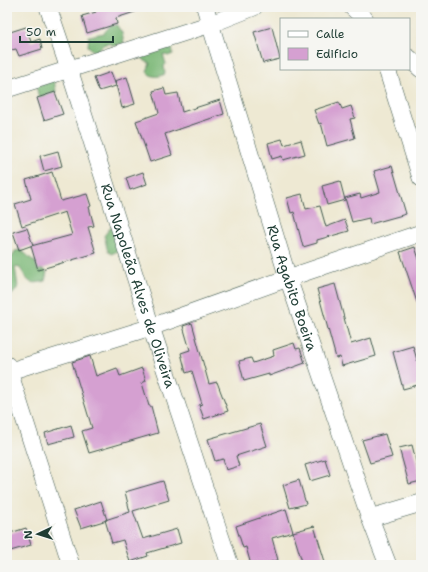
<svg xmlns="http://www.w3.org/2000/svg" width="428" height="572" font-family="'Shantell Sans',sans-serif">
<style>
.forest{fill:#7cb877;stroke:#4e7a56}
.building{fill:#d5a0d1}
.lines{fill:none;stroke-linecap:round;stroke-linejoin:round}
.minor-casing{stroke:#3e574c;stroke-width:18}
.minor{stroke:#fff;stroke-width:17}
.labels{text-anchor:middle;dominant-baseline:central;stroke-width:4;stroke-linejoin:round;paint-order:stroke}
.street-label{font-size:14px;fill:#1f3d34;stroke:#f6f6f2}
</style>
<rect width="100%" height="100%" fill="#f6f6f2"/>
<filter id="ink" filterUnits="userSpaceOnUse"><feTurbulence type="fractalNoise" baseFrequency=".025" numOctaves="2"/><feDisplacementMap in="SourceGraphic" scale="8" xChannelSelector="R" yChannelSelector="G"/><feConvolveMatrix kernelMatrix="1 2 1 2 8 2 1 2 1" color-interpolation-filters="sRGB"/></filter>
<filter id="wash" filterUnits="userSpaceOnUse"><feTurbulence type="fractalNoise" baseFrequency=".012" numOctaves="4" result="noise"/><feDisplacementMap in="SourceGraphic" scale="16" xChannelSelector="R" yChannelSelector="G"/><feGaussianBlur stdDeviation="0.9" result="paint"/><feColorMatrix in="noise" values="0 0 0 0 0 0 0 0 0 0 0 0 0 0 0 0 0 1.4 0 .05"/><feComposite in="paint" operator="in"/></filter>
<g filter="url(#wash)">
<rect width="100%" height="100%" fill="#eee9d3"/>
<g class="forest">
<polygon points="116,24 122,33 124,43 114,46 108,43 103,45 96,53 88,46 89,36 104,33 111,25"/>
<path d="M170 44 172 46 173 54 168 56 163 54 166 64 164 66 165 74C159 77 152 78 147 72L150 63 145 61 140 55Z"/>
<polygon points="54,80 56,91 53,95 39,98 36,86"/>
<path d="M112 225 118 251 111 254C105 250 107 242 104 236Z"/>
<path d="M20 250C28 254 30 260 39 264L42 269 47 272 45 281C27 286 28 280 20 268L15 267 18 287 13 294 7 295V260L13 256 15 251Z"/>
</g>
<g id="blocks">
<g class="building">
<polygon points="95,7 144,7 144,9 116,18 117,24 87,33 82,16 96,12"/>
<polygon points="26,27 31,42 40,39 42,49 19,56 16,49 7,51 7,33"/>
<polygon points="272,27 280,59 263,63 254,32"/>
<polygon points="111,72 116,86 99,91 94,78"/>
<polygon points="127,77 135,104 122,108 115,81"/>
<polygon points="164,88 166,95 178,93 182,112 220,100 224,114 165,134 172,155 150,162 136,121 159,113 153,91"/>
<polygon points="55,92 63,114 44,120 37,98"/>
<polygon points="339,102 342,109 351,106 355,118 350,119 355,138 327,146 321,123 319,124 314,110"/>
<polygon points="282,139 284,145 301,140 305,154 283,160 282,156 272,159 268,143"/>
<polygon points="58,151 62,166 44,171 40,156"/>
<polygon points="392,166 406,214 370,224 369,218 352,222 345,198 360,194 361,198 380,192 374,171"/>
<polygon points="52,172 61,201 87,194 91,206 89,207 94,226 88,227 96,253 38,270 31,246 72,235 65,212 22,226 15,204 31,199 26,180"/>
<polygon points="143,172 147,184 130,190 126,178"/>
<polygon points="340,181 345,200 327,205 322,186"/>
<polygon points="302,194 306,209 320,206 326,227 345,220 349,231 317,240 317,243 303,247 294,212 291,213 287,198"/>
<polygon points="27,228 33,245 19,250 13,232"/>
<polygon points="415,247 421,265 421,308 419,308 400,252"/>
<polygon points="335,284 351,344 371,338 376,356 342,366 340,357 336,358 317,289"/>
<polygon points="192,323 209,384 217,382 228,411 204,419 199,405 202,404 192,371 186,373 181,353 190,350 183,326"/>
<polygon points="294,343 296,349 300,348 305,363 269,376 269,374 244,381 239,361 251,358 253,363 274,356 273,350"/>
<polygon points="413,346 421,374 421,384 403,389 393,352"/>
<polygon points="90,356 96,376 117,368 120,376 142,368 146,381 142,383 149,406 151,406 158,433 89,453 82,431 92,428 72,362"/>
<polygon points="260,424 267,446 236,456 239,466 226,470 223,459 215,461 208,439"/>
<polygon points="71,425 74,437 48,444 45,433"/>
<polygon points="385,434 392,457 370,463 362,440"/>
<polygon points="412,445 421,481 409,484 399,448"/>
<polygon points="325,459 330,475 310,481 305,465"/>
<polygon points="299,480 306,504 290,508 283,485"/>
<polygon points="163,481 169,500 133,511 143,539 177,529 181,543 147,553 148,556 130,562 123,540 112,543 105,520 130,512 125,492"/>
<polygon points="101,501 107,520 81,528 74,510"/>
<polygon points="286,509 293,532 272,538 278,560 261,565 251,565 246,547 243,548 236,526"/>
<polygon points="314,526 326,565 303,565 293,532"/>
<polygon points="26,528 31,545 7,552 7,534"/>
</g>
</g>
</g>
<g filter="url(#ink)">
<use href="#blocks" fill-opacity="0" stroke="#3e574c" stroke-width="1"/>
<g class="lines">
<defs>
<g id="minor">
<path id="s1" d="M48 7 69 69 151 327 230 565"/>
<path id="s2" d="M205 7 288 278 370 518 388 565"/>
<polyline points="352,7 365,19"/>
<polyline points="409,58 421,69"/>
<polyline points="387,69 421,178"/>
<polyline points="7,89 211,24 254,7"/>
<polyline points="7,365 71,565"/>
<polyline points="7,372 151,327 288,278 421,233"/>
<polyline points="370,518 421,503"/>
</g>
</defs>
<use href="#minor" class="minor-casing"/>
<use href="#minor" class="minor"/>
</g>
</g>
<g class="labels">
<g class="street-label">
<text stroke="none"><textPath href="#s1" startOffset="293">Rua Napoleão Alves de Oliveira</textPath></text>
<text stroke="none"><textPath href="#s2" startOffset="294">Rua Agabito Boeira</textPath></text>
</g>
</g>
<rect width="428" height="572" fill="none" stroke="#f6f6f2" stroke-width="24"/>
<rect x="280" y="18" width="130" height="52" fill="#f6f6f2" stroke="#a0aca6"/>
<rect x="288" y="31" width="20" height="6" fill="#ffffff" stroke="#a0aca6"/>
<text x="316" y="38" font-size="12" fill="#1f3d34">Calle</text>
<rect x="288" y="48" width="20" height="12" fill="#d5a0d1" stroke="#a0aca6"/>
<text x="316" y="58" font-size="12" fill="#1f3d34">Edificio</text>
<g transform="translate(38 534) rotate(266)" stroke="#f6f6f2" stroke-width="3" paint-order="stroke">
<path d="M0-3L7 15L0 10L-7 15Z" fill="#1f3d34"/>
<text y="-6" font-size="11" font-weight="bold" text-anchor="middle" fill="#1f3d34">N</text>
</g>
<path d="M20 36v6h93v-6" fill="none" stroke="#1f3d34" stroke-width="2"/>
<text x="26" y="36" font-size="12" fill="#1f3d34" stroke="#f6f6f2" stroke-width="3" paint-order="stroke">50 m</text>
</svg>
